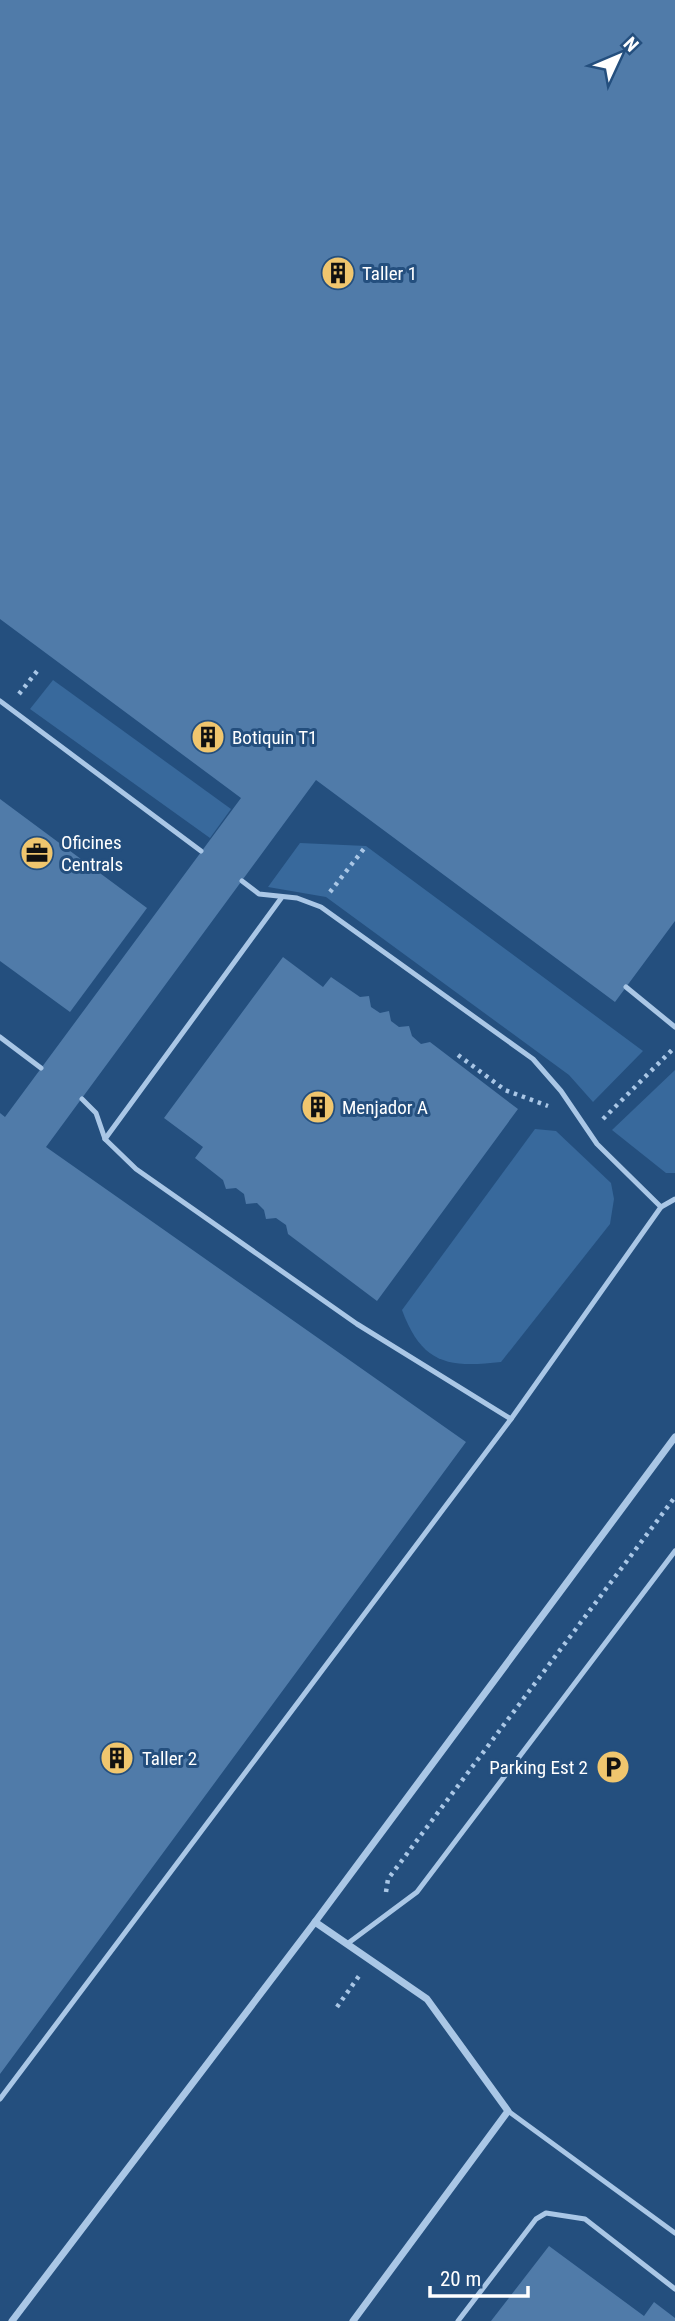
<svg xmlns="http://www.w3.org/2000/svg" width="675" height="2321" font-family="'Roboto Condensed',sans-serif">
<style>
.green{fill:#38699c}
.building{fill:#507ba9}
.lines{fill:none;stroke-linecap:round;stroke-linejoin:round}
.path{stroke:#aac7e6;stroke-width:4.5;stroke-dasharray:3.5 5;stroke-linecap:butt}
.service{stroke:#aac7e6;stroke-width:5}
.minor{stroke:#aac7e6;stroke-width:7}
.labels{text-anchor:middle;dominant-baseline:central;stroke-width:6;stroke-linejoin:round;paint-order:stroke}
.poi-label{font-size:19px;fill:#fff;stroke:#244f7e;text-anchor:start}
</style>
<rect width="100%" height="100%" fill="#244f7e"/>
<g class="green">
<polygon points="53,680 231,809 210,838 30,709"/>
<polygon points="300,843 366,846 643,1051 593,1102 569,1075 326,897 268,887"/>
<polygon points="675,1070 675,1173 666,1173 612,1130"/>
<path d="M535 1129 556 1131 611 1183 614 1199 610 1224 501 1362C448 1368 422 1364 402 1310Z"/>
</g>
<g class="building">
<polygon points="0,0 675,0 675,921 615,1002 316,780 46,1147 466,1442 0,2074 0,1113 5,1117 241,798 0,619"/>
<polygon points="0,799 147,908 70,1012 0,961"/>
<polygon points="283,957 323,987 331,977 360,997 369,996 371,1007 380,1013 389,1011 391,1021 399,1027 409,1026 412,1036 421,1044 430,1042 518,1109 377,1301 288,1234 286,1225 276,1218 266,1219 264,1210 257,1203 246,1204 244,1194 236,1188 226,1189 223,1180 195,1158 203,1147 164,1118"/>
<polygon points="549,2246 644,2316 654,2302 675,2318 675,2321 491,2321"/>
</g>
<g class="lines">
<g class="path">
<polyline points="19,694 38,670"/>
<polyline points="330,892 366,846"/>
<polyline points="458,1055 505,1090 548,1106"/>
<polyline points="603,1119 675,1047"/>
<polyline points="386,1892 388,1879 675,1497"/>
<polyline points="337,2007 359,1976"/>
</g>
<g class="service">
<polyline points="0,701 201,851"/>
<polyline points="242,881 259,894 297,898 321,907 533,1059 561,1091 597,1144 661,1207"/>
<polyline points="626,987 675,1027"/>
<polyline points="0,1037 41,1068"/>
<polyline points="82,1099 96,1113 105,1139 136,1169 357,1324 511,1419"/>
<polyline points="105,1139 282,897"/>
<polyline points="347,1944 417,1892 675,1551"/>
<polyline points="0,2099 511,1419 661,1207 675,1199"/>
<polyline points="508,2111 675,2233"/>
<polyline points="458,2321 536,2219 546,2213 585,2219 675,2289"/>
</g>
<g class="minor">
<polyline points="315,1922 427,1999 508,2111 353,2321"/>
<polyline points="12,2321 315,1922 675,1437"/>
</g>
</g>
<defs>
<symbol id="building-disc" viewBox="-11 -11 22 22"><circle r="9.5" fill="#f0c66e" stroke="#244f7e"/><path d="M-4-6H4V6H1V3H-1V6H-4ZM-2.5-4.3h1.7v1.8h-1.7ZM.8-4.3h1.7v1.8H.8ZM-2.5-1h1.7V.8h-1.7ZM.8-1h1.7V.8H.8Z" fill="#111"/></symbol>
<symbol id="office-disc" viewBox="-11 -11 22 22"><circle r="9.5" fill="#f0c66e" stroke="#244f7e"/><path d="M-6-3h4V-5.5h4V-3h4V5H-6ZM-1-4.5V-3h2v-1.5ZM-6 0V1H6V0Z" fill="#111"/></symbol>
<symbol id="parking-disc" viewBox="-11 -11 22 22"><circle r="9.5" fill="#f0c66e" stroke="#244f7e"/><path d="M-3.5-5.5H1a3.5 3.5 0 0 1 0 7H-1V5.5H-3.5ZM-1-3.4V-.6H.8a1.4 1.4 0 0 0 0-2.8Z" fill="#111"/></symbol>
</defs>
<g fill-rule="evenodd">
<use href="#building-disc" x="319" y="254" width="38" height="38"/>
<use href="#building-disc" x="189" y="718" width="38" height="38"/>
<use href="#office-disc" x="18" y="834" width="38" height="38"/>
<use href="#building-disc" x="299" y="1088" width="38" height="38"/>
<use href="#building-disc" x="98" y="1739" width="38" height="38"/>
<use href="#parking-disc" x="594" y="1748" width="38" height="38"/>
</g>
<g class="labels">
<g class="poi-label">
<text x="362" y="273">Taller 1</text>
<text x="232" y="737">Botiquin T1</text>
<text x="61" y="842">Oficines<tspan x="61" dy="22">Centrals</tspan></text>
<text x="342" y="1107">Menjador A</text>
<text x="142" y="1758">Taller 2</text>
<text x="588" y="1767" text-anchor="end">Parking Est 2</text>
</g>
</g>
<g transform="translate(619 56) rotate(46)" stroke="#244f7e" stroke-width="5" paint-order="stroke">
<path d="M0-5L12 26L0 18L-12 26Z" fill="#ffffff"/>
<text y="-10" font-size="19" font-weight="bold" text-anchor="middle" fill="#ffffff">N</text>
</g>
<path d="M430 2286v10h98v-10" fill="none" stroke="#ffffff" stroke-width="3.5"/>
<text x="440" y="2286" font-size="21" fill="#ffffff" stroke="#244f7e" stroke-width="5" paint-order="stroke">20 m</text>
</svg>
